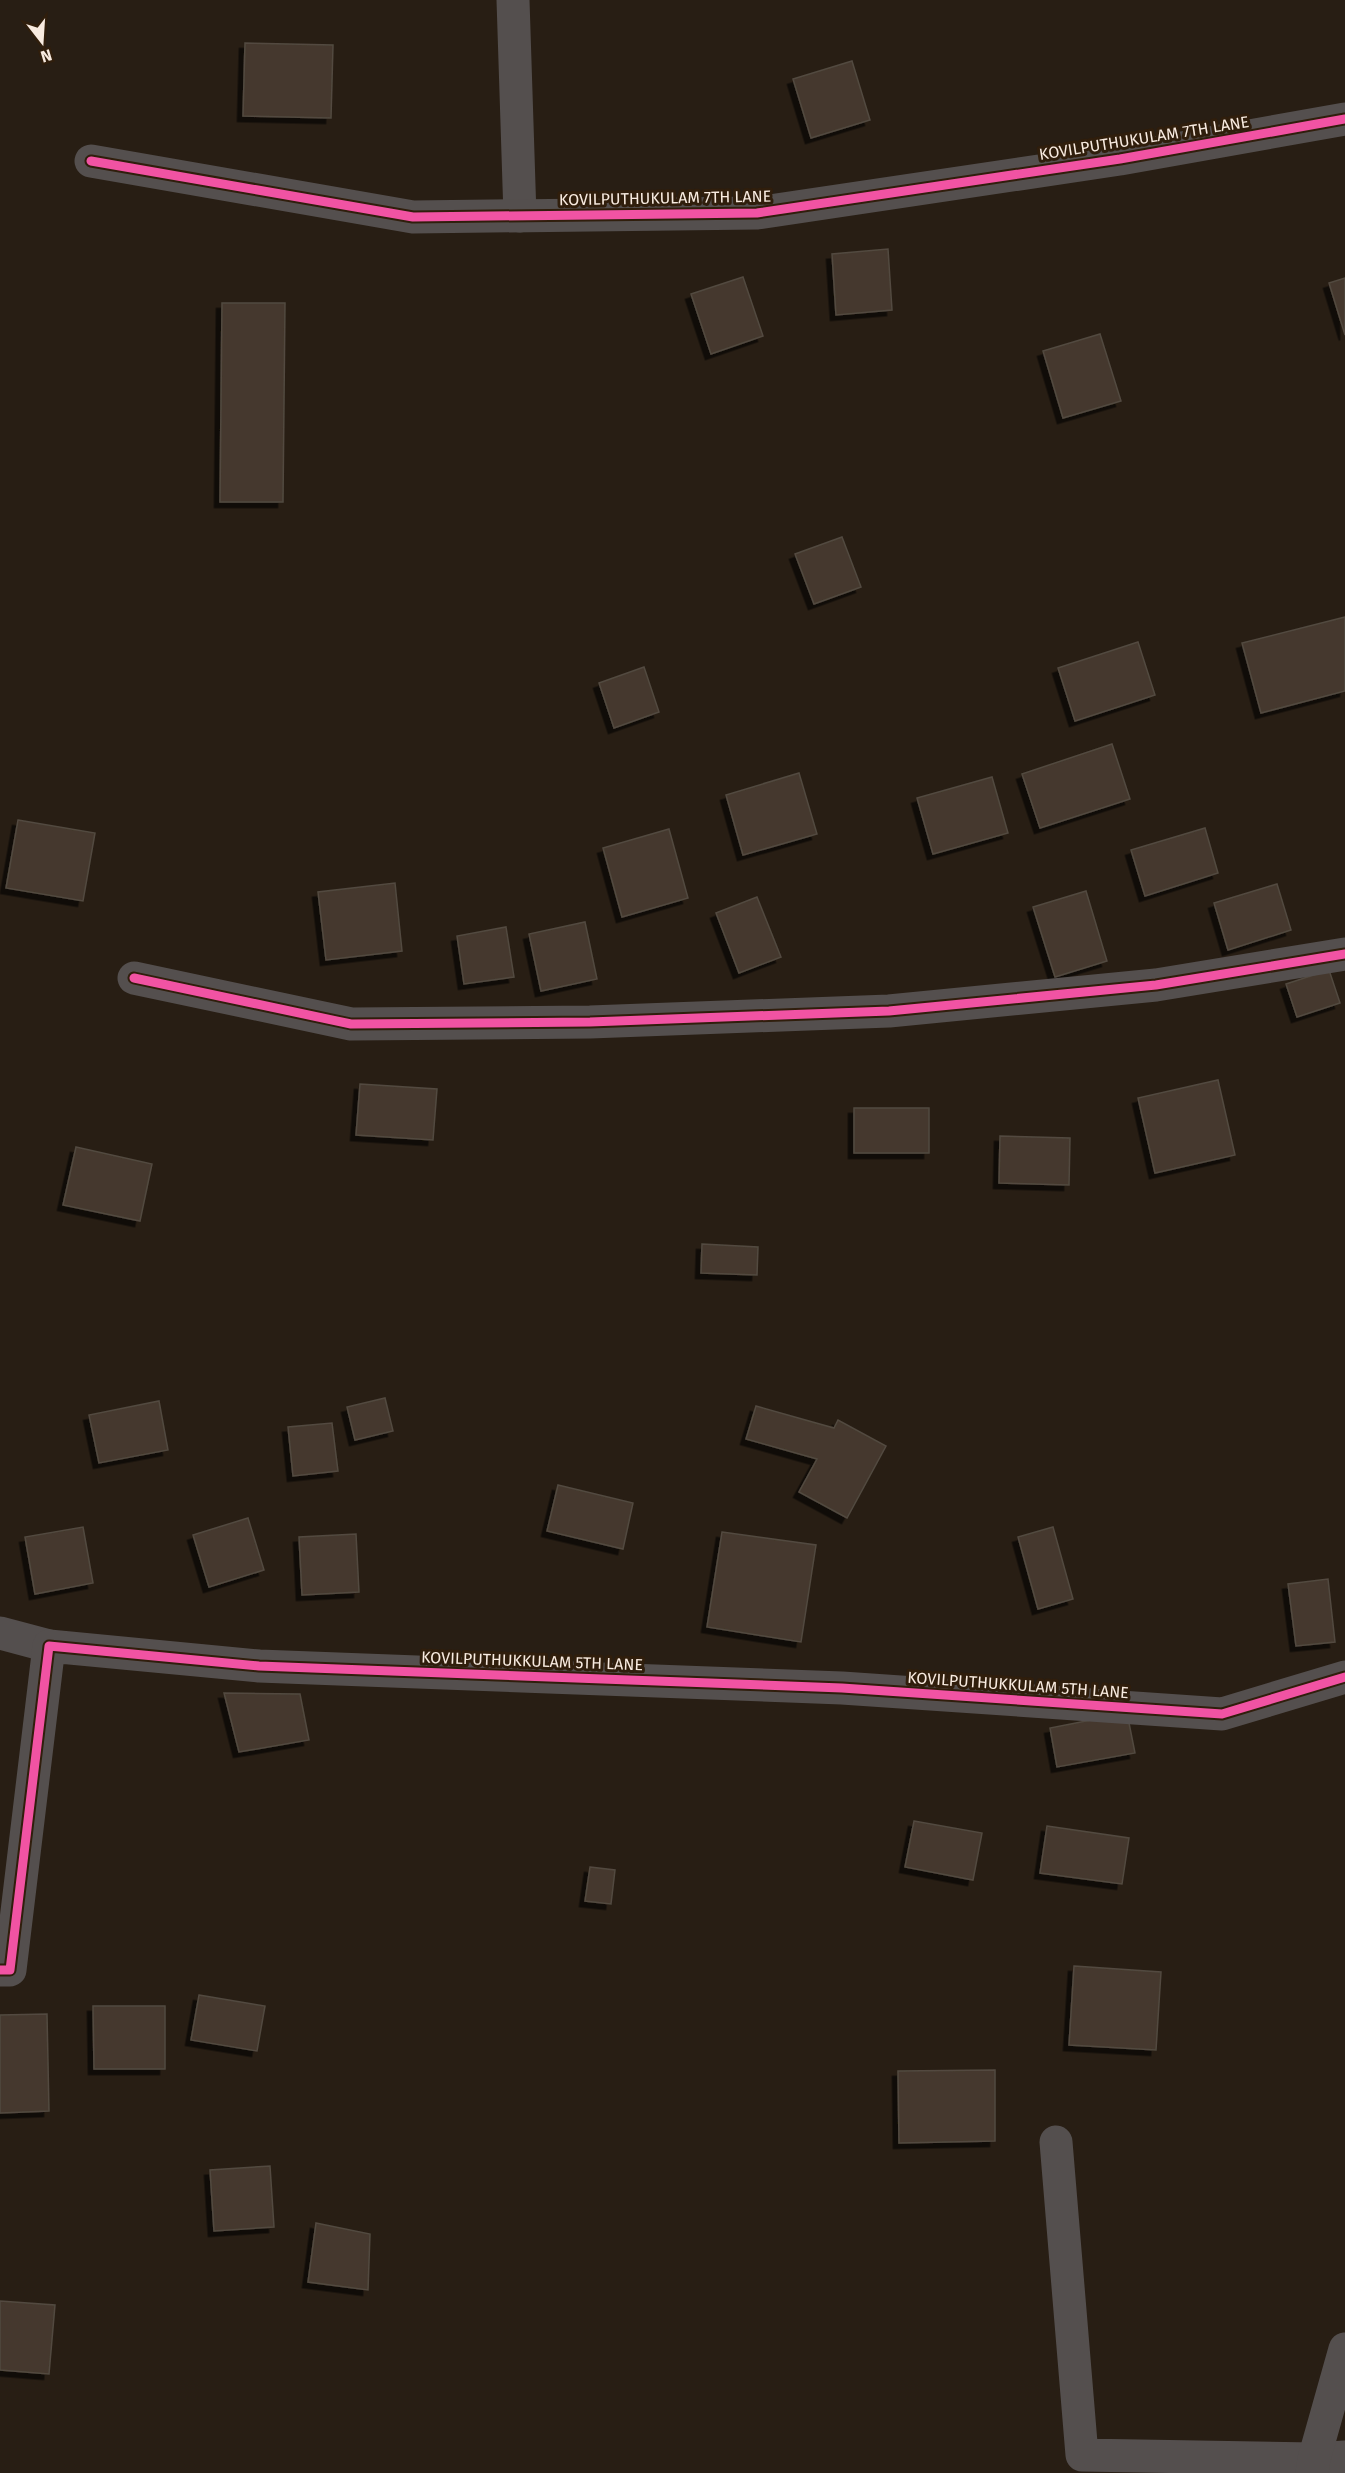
<svg xmlns="http://www.w3.org/2000/svg" width="1345" height="2473" font-family="'Fira Sans',sans-serif">
<style>
.building{fill:#44392d;stroke:#524a40;stroke-width:1.5;filter:url(#shadow)}
.lines{fill:none;stroke-linecap:round;stroke-linejoin:round}
.minor{stroke:#544f4e;stroke-width:33}
.cycleway-casing{stroke:#301e0c;stroke-width:13}
.cycleway{stroke:#f153a3;stroke-width:9}
.labels{text-anchor:middle;dominant-baseline:central;stroke-width:6;stroke-linejoin:round;paint-order:stroke}
.street-label{font-size:16px;fill:#f8ebe0;stroke:#301e0c}
</style>
<defs>
<filter id="shadow"><feDropShadow dx="-5.5" dy="5.5" stdDeviation="0" flood-color="#0009"/></filter>
</defs>
<rect width="100%" height="100%" fill="#281e14"/>
<g class="building">
<polygon points="245,43 333,45 331,118 243,116"/>
<polygon points="852,61 870,120 811,138 793,79"/>
<polygon points="888,249 892,310 836,315 832,254"/>
<polygon points="743,277 763,336 711,354 691,294"/>
<polygon points="1345,278 1345,335 1329,283"/>
<polygon points="222,303 285,303 283,502 220,502"/>
<polygon points="1100,334 1121,401 1063,418 1043,351"/>
<polygon points="842,537 861,587 814,604 795,554"/>
<polygon points="1345,617 1345,691 1261,713 1242,643"/>
<polygon points="1138,642 1155,695 1075,721 1058,668"/>
<polygon points="644,667 659,712 614,728 599,683"/>
<polygon points="1112,744 1130,799 1040,828 1022,774"/>
<polygon points="799,773 817,834 743,855 726,795"/>
<polygon points="992,777 1008,833 933,854 917,798"/>
<polygon points="18,820 95,833 83,901 6,888"/>
<polygon points="1205,828 1218,873 1145,896 1131,850"/>
<polygon points="669,829 688,898 622,917 603,848"/>
<polygon points="395,883 402,951 326,960 318,892"/>
<polygon points="1277,884 1291,930 1228,950 1214,903"/>
<polygon points="1086,891 1107,961 1055,977 1033,907"/>
<polygon points="757,897 781,957 739,973 716,913"/>
<polygon points="585,922 597,979 541,991 529,934"/>
<polygon points="506,927 514,977 464,984 457,936"/>
<polygon points="1329,970 1340,1003 1297,1017 1286,984"/>
<polygon points="1218,1080 1235,1155 1155,1173 1138,1098"/>
<polygon points="360,1084 437,1089 433,1140 356,1135"/>
<rect x="854" y="1108" width="75" height="45"/>
<polygon points="1000,1136 1070,1138 1069,1185 999,1183"/>
<polygon points="76,1147 152,1164 140,1221 63,1205"/>
<polygon points="702,1244 758,1247 757,1275 701,1273"/>
<polygon points="385,1398 393,1431 355,1440 347,1407"/>
<polygon points="159,1401 168,1450 99,1463 89,1415"/>
<polygon points="756,1406 834,1428 838,1420 886,1446 847,1518 799,1492 817,1459 746,1439"/>
<polygon points="332,1423 338,1471 293,1476 288,1427"/>
<polygon points="558,1485 633,1503 623,1549 547,1531"/>
<polygon points="248,1518 264,1570 209,1587 193,1535"/>
<polygon points="83,1527 93,1583 35,1594 25,1537"/>
<polygon points="1053,1527 1073,1599 1038,1609 1018,1537"/>
<polygon points="722,1532 816,1545 801,1642 707,1627"/>
<polygon points="356,1534 359,1592 302,1595 299,1537"/>
<polygon points="1328,1579 1335,1642 1296,1646 1288,1584"/>
<polygon points="224,1693 300,1694 309,1740 239,1752"/>
<polygon points="1127,1713 1135,1753 1057,1767 1050,1728"/>
<polygon points="914,1821 982,1833 973,1880 905,1867"/>
<polygon points="1047,1826 1129,1838 1122,1884 1040,1873"/>
<polygon points="590,1867 615,1870 611,1904 585,1901"/>
<polygon points="1074,1966 1161,1972 1156,2050 1069,2045"/>
<polygon points="199,1995 265,2006 257,2051 191,2040"/>
<polygon points="93,2006 165,2006 165,2069 94,2069"/>
<polygon points="47,2014 49,2111 0,2113 0,2015"/>
<polygon points="995,2070 995,2141 899,2143 898,2071"/>
<polygon points="270,2166 274,2227 214,2231 210,2170"/>
<polygon points="316,2223 370,2234 368,2290 308,2282"/>
<polygon points="0,2301 55,2305 49,2374 0,2370"/>
</g>
<g class="lines">
<g class="minor">
<polyline points="513,0 520,216"/>
<polyline points="91,161 413,217 757,213 1120,159 1345,119"/>
<polyline points="134,978 351,1024 590,1022 889,1011 1156,985 1345,954"/>
<polyline points="0,1633 49,1646"/>
<polyline points="0,1970 10,1970 49,1646 259,1666 842,1688 1222,1714 1345,1677"/>
<polyline points="1056,2142 1082,2455 1314,2459 1345,2457"/>
<polyline points="1312,2473 1314,2459 1345,2349"/>
</g>
<defs>
<g id="cycleway">
<polyline points="91,161 413,217 757,213 1120,159 1345,119"/>
<polyline points="134,978 351,1024 590,1022 889,1011 1156,985 1345,954"/>
<polyline points="0,1970 10,1970 49,1646 259,1666 842,1688 1222,1714 1345,1677"/>
</g>
</defs>
<use href="#cycleway" class="cycleway-casing"/>
<use href="#cycleway" class="cycleway"/>
</g>
<g class="labels">
<g class="street-label">
<text transform="translate(1144 138) rotate(-9)">KOVILPUTHUKULAM 7TH LANE</text>
<text transform="translate(665 198) rotate(-1)">KOVILPUTHUKULAM 7TH LANE</text>
<text transform="translate(532 1661) rotate(2)">KOVILPUTHUKKULAM 5TH LANE</text>
<text transform="translate(1018 1685) rotate(4)">KOVILPUTHUKKULAM 5TH LANE</text>
</g>
</g>
<g transform="translate(42 42) rotate(163)" stroke="#301e0c" stroke-width="4.5" paint-order="stroke">
<path d="M0-4.5L10 22L0 15L-10 22Z" fill="#f8ebe0"/>
<text y="-9" font-size="16" font-weight="bold" text-anchor="middle" fill="#f8ebe0">N</text>
</g>
</svg>
